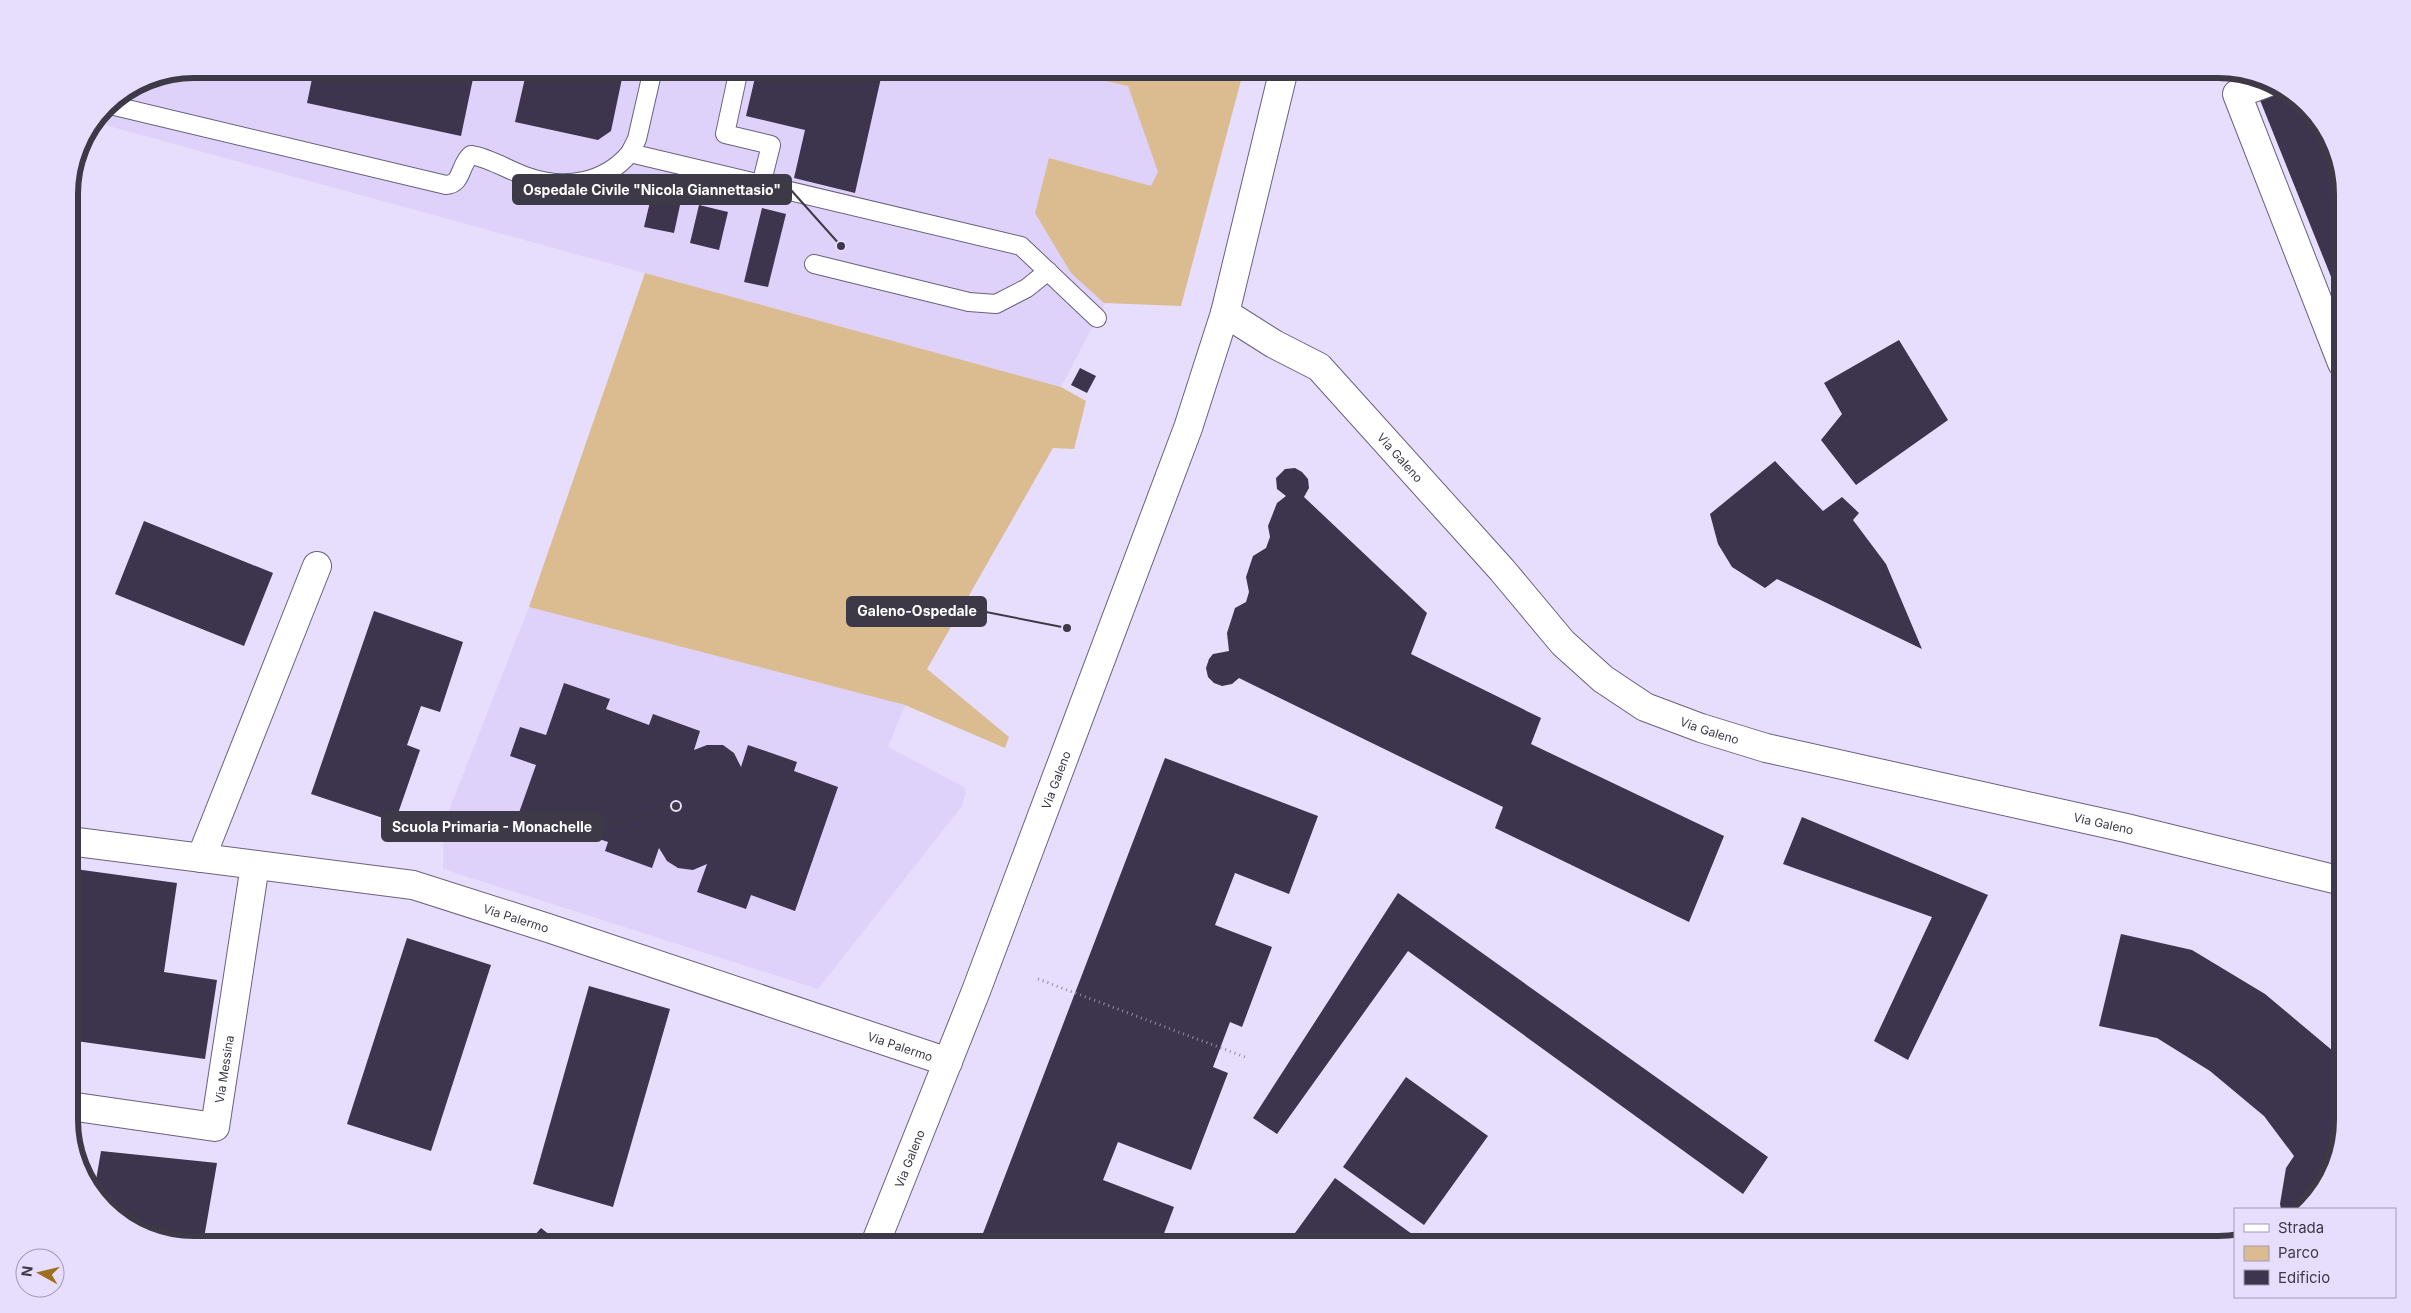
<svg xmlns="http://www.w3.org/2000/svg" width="2411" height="1313" font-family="Inter,sans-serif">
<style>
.built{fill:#dfd2fa}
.green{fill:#dbbc90}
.building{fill:#3d344d}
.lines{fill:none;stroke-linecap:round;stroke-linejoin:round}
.lane-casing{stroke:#6a617d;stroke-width:20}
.street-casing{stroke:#6a617d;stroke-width:30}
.secondary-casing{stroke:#6a617d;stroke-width:30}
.path{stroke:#928ba1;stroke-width:3;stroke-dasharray:1 4;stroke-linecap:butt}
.lane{stroke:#fff;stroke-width:18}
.street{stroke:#fff;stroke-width:28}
.secondary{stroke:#fff;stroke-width:28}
.labels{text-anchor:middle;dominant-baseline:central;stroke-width:5;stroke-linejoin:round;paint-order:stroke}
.street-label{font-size:12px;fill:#3d3946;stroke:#e7ddfd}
.rim{fill:none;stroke:#3d3946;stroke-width:6}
.leader{fill:none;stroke:#3d3946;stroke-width:2}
.callout-dot{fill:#3d3946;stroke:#e7ddfd;stroke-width:2}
.callout{fill:#3d3946;stroke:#3d3946;stroke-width:2}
.callout-label{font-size:14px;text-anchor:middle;font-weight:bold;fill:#fff}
</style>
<rect width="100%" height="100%" fill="#e7ddfd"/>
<g class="built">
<polygon points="193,69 1140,69 1176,178 1097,318 1061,387 94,122 105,105 146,78"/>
<polygon points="529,607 905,705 888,747 964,787 966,791 962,806 818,989 443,869 444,823"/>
</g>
<g class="green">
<polygon points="1051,69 1244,69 1181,306 1104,303 1071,273 1035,213 1049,158 1151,186 1158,172 1128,86"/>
<polygon points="645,273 1061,387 1086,401 1074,449 1053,448 927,669 1009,737 1005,748 905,705 529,607"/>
</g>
<g class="building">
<polygon points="314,69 475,69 461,136 307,103"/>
<polygon points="527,69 624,69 611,131 598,140 515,122"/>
<polygon points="757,69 883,69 855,193 794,178 805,130 746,116"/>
<polygon points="2284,92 2321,124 2342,185 2342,304 2260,100"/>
<polygon points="653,189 682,196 674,233 644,227"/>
<polygon points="699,205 728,212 719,250 690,243"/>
<polygon points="762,208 786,214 768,287 744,282"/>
<polygon points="1899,340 1948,420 1856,485 1821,440 1842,414 1824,383"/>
<polygon points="1080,368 1096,376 1087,393 1071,385"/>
<polygon points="1775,461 1823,511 1842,497 1859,513 1853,520 1886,564 1922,649 1777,579 1765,588 1732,567 1718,544 1710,514"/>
<polygon points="1295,468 1302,472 1308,479 1309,488 1304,497 1427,613 1411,654 1541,718 1531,744 1724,836 1689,922 1495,828 1503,807 1239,678 1232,684 1222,686 1214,683 1208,677 1206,668 1209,659 1213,654 1229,651 1227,633 1235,608 1246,602 1249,592 1246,577 1253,556 1266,548 1270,537 1268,526 1277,503 1286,496 1277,489 1276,478 1285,469"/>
<polygon points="144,521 273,573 244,646 115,594"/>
<polygon points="374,611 463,642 440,712 421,706 407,745 420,750 395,822 311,794"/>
<polygon points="564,683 610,699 606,709 649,725 653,714 700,731 694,750 707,745 723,745 734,753 741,767 748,745 797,762 794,771 838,787 795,911 751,895 746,909 697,892 707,864 693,870 678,868 667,861 659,848 652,868 605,851 608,842 567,828 562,840 515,824 536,765 510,756 520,727 546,735"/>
<polygon points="1165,758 1318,816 1289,894 1235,873 1215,925 1272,947 1242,1027 1230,1022 1213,1067 1228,1073 1191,1170 1118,1142 1103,1180 1174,1207 1160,1244 1005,1244 982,1236"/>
<polygon points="1802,817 1988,895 1908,1060 1874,1041 1932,917 1783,864"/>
<polygon points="75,869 177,883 164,972 217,980 205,1059 69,1040 69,913"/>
<polygon points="1398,893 1768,1157 1743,1194 1408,951 1277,1134 1253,1118"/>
<polygon points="2121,934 2192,950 2265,994 2333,1051 2342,1064 2342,1120 2329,1175 2297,1209 2281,1209 2280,1204 2286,1168 2294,1156 2264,1116 2210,1071 2157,1038 2099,1026"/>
<polygon points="407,938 491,965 431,1151 347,1124"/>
<polygon points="589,986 670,1009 613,1207 533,1184"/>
<polygon points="1406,1077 1488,1136 1424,1225 1343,1167"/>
<polygon points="101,1151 217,1163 203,1244 193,1244 138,1231 94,1192"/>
<polygon points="1335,1178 1416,1237 1411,1244 1287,1244"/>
<polygon points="541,1228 561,1244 527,1244"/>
</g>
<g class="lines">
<defs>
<g id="lane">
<polyline points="739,69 725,134 771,145 761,185"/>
<path d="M106 104 446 185C463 184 459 165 471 155 490 158 510 171 528 177 565 190 605 183 630 153L1021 246 1097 318"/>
<polyline points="630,153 637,139 653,69"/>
<polyline points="814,264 969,302 996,304 1027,288 1048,271"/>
</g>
<g id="street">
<polyline points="2272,81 2237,94 2342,363"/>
<path id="s1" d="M1225 313 1274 344 1319 367 1502 570 1563 643 1603 679 1645 707 1701 728 1766 748 2126 828 2342 881"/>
<path id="s2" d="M69 841 413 885 548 928 948 1062"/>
<polyline points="201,858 317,566"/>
<path id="s3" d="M69 1106 215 1127 255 865"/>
</g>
<g id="secondary">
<path id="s4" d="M875 1244 976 991 1188 428 1225 313 1284 69"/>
</g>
</defs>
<use href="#lane" class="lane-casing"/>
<use href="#street" class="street-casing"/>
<use href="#secondary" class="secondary-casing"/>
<polyline class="path" points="1038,979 1245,1057"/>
<use href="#lane" class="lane"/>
<use href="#street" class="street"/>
<use href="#secondary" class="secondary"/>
</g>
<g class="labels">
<g class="street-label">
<text stroke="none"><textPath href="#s1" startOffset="230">Via Galeno</textPath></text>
<text stroke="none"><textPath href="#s1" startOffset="650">Via Galeno</textPath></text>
<text stroke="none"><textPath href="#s4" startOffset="498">Via Galeno</textPath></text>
<text stroke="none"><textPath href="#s1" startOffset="1055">Via Galeno</textPath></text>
<text stroke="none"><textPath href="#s2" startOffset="455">Via Palermo</textPath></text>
<text stroke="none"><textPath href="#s2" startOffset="860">Via Palermo</textPath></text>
<text stroke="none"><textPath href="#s3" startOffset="206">Via Messina</textPath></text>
<text stroke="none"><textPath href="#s4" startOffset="92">Via Galeno</textPath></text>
</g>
</g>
<path d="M0 0H2411V1313H0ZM194 78H2218A116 116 0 0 1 2334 194V1120A116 116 0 0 1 2218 1236H194A116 116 0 0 1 78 1120V194A116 116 0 0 1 194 78Z" fill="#e7ddfd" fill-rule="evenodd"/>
<path class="rim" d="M194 78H2218A116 116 0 0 1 2334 194V1120A116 116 0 0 1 2218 1236H194A116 116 0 0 1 78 1120V194A116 116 0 0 1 194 78Z"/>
<path class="leader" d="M841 246L791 190M1067 628L986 612M676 806L602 827"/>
<g class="callout-dot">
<circle cx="841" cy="246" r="5"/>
<circle cx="1067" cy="628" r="5"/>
<circle cx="676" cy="806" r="5"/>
</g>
<g class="callout">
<rect x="513" y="175" width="278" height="29" rx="5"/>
<rect x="847" y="597" width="139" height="29" rx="5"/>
<rect x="382" y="812" width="220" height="29" rx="5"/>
</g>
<g class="callout-label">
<text x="652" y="195">Ospedale Civile "Nicola Giannettasio"</text>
<text x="917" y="616">Galeno-Ospedale</text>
<text x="492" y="832">Scuola Primaria - Monachelle</text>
</g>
<rect x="2234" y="1208" width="162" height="90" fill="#e7ddfd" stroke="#a39bb4"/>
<rect x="2244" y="1224" width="25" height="8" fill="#ffffff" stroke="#a39bb4"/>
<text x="2278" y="1233" font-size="15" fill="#3d3946">Strada</text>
<rect x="2244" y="1246" width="25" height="15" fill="#dbbc90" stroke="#a39bb4"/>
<text x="2278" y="1258" font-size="15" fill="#3d3946">Parco</text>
<rect x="2244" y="1270" width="25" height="15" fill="#3d344d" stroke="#a39bb4"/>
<text x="2278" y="1283" font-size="15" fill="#3d3946">Edificio</text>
<g transform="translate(40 1273) rotate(278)"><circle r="24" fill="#e7ddfd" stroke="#a39bb4"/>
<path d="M0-4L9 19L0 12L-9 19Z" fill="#9d6f20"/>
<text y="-8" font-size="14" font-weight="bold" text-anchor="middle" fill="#3d3946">N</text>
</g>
</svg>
